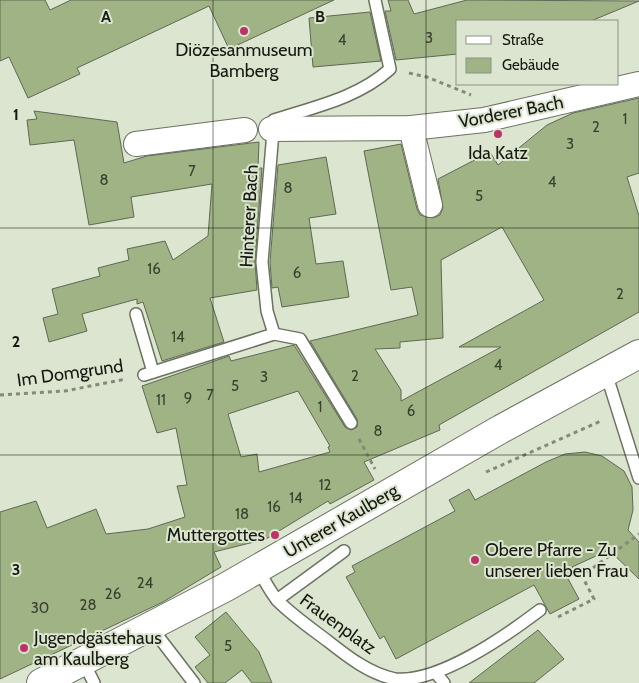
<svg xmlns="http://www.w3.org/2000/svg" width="639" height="683" font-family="Cabin,sans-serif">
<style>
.building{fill:#9fb385;stroke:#606855;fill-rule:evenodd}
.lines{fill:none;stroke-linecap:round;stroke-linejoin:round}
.service-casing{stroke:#6b7360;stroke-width:14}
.minor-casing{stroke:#6b7360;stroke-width:26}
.tertiary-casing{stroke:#6b7360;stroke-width:30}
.path{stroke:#848a7a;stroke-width:3;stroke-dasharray:4 4;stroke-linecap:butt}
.service{stroke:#fff;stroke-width:11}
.minor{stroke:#fff;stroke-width:24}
.tertiary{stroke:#fff;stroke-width:28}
.grid{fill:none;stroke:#161911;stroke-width:1;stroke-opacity:0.55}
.poi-dot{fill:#be3269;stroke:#dce5cf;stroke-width:2}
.labels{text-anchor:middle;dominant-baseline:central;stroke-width:4;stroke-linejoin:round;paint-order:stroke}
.number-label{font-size:15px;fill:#38402e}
.poi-label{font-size:18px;fill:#161911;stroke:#dce5cf}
.street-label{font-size:18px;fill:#161911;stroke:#dce5cf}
.grid-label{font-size:16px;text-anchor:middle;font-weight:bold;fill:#161911;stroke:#dce5cf;stroke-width:4;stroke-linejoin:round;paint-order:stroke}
</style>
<rect width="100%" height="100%" fill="#dce5cf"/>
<g class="building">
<polygon points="0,0 45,0 50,10 71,0 334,0 229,49 209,6 77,68 80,74 28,98 9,57 0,61"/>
<polygon points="388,0 408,0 414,14 467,0 639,1 591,21 458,21 458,54 396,60 385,11 391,11"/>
<polygon points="370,12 381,61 313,67 309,18"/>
<path d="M639 98V173L627 177 639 216V312L439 425 440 430 364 462 374 480 330 504 328 501 266 539 214 552 221 567 163 602 0 679V512L36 501 47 528 96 509 106 534 148 529 185 517 177 486 187 485 176 428 157 433 142 386 229 356 231 361 294 345 345 427 351 430 357 427V419L310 341 418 315 412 287 391 290 364 151 401 144 417 209 420 215 433 218 440 215 443 208 438 179 490 152 498 165 547 125 573 113ZM502 227 544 300 459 347H501L401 401V390L375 349 400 348V342L443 338 441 260ZM298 391 330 446 328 447 330 452 259 472 257 454 241 457 228 414Z"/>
<polygon points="34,111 117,122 124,163 147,156 259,142 258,168 262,168 255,261 257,290 210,298 224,342 162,361 143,302 137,304 137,299 82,314 87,331 49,342 43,318 58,314 52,289 100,276 98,268 129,260 127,249 165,241 173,260 208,236 212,184 131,197 134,217 89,225 74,140 30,145 27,120 37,119"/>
<polygon points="326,157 336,214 309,218 316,264 343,261 349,297 282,307 278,287 272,288 270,262 278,165"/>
<polygon points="585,452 602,456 624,471 632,487 633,510 628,530 639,542 639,579 609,550 572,567 575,572 567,577 579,599 550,614 534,585 396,659 384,636 380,639 346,577 355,572 352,566 455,511 449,500 469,489 475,500 546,462 565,454"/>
<polygon points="226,612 259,652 272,683 252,683 242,670 225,683 208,683 195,667 210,655 195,637"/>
<polygon points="538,630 564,659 534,683 469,683"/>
</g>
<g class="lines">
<defs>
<g id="service">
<polyline points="136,314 153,372"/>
<path d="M274 334 267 311 262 262 274 120C314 107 358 98 390 69L375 0"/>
<polyline points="606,373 639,478"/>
<polyline points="144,375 274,334 300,339 351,423"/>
<path d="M258 569C264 579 270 592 278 601 293 616 312 629 329 642 348 657 370 674 395 679 439 683 507 635 540 610"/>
<polyline points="277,600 344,551"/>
<polyline points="151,627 194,683"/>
<polyline points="83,661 94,683"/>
<polyline points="436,673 444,683"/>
</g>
<g id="minor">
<polyline points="411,128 430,205"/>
<polyline points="271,129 411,128 484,120 639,84"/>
<polyline points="136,144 245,130"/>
</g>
<polyline id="tertiary" points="41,683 226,587 501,429 639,354"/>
</defs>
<use href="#service" class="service-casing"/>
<use href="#minor" class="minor-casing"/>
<use href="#tertiary" class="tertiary-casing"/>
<g class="path">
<polyline points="409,73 427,77 471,95"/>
<polyline points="0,395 65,391 126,379"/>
<polyline points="359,439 375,469"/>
<polyline points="486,472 601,421"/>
<polyline points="558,617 594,599 582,576 639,534"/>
</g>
<use href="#service" class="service"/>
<use href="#minor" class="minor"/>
<use href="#tertiary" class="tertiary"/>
</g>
<path class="grid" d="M213 0V683M426 0V683M0 228H639M0 455H639"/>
<g class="poi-dot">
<circle cx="244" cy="31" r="5"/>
<circle cx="498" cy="134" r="5"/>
<circle cx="275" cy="535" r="5"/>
<circle cx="475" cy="560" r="5"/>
<circle cx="24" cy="648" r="5"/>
</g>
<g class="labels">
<g class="number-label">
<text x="429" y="38">3</text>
<text x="342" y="40">4</text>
<text x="625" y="119">1</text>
<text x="596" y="127">2</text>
<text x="570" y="144">3</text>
<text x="192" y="171">7</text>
<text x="104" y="180">8</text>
<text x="552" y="182">4</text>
<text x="288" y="188">8</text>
<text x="479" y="196">5</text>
<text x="154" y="269">16</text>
<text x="297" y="273">6</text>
<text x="620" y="294">2</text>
<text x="178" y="337">14</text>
<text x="498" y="365">4</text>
<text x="355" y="376">2</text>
<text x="264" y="377">3</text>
<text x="235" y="386">5</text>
<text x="210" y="395">7</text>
<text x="188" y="398">9</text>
<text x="161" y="400">11</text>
<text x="320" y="407">1</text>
<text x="411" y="411">6</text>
<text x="378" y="431">8</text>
<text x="325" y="485">12</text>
<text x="296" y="498">14</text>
<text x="274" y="507">16</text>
<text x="242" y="514">18</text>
<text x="145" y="583">24</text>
<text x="113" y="594">26</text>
<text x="88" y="605">28</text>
<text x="40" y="608">30</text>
<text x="228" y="646">5</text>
</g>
<g class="poi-label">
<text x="244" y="50">Diözesanmuseum<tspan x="244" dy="21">Bamberg</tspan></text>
<text x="498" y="153">Ida Katz</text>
<text x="265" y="535" text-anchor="end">Muttergottes</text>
<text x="485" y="550" text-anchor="start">Obere Pfarre - Zu<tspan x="485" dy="21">unserer lieben Frau</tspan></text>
<text x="34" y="638" text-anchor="start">Jugendgästehaus<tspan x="34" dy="21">am Kaulberg</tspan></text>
</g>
<g class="street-label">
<text transform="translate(511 112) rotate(-11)">Vorderer Bach</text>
<text transform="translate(249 216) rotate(-87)">Hinterer Bach</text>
<text transform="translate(70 373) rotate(-8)">Im Domgrund</text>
<text transform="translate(341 521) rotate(-30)">Unterer Kaulberg</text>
<text transform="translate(338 624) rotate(36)">Frauenplatz</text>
</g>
</g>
<g class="grid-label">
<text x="106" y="22">A</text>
<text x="320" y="22">B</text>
<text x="16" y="120">1</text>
<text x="16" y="347">2</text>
<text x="16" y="575">3</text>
</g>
<rect x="456" y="20" width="162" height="65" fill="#dce5cf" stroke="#8d9383"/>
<rect x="466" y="36" width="25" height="8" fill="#ffffff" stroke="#8d9383"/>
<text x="502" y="45" font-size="15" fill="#161911">Straße</text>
<rect x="466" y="58" width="25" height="15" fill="#9fb385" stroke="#8d9383"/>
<text x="502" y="70" font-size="15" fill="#161911">Gebäude</text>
</svg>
